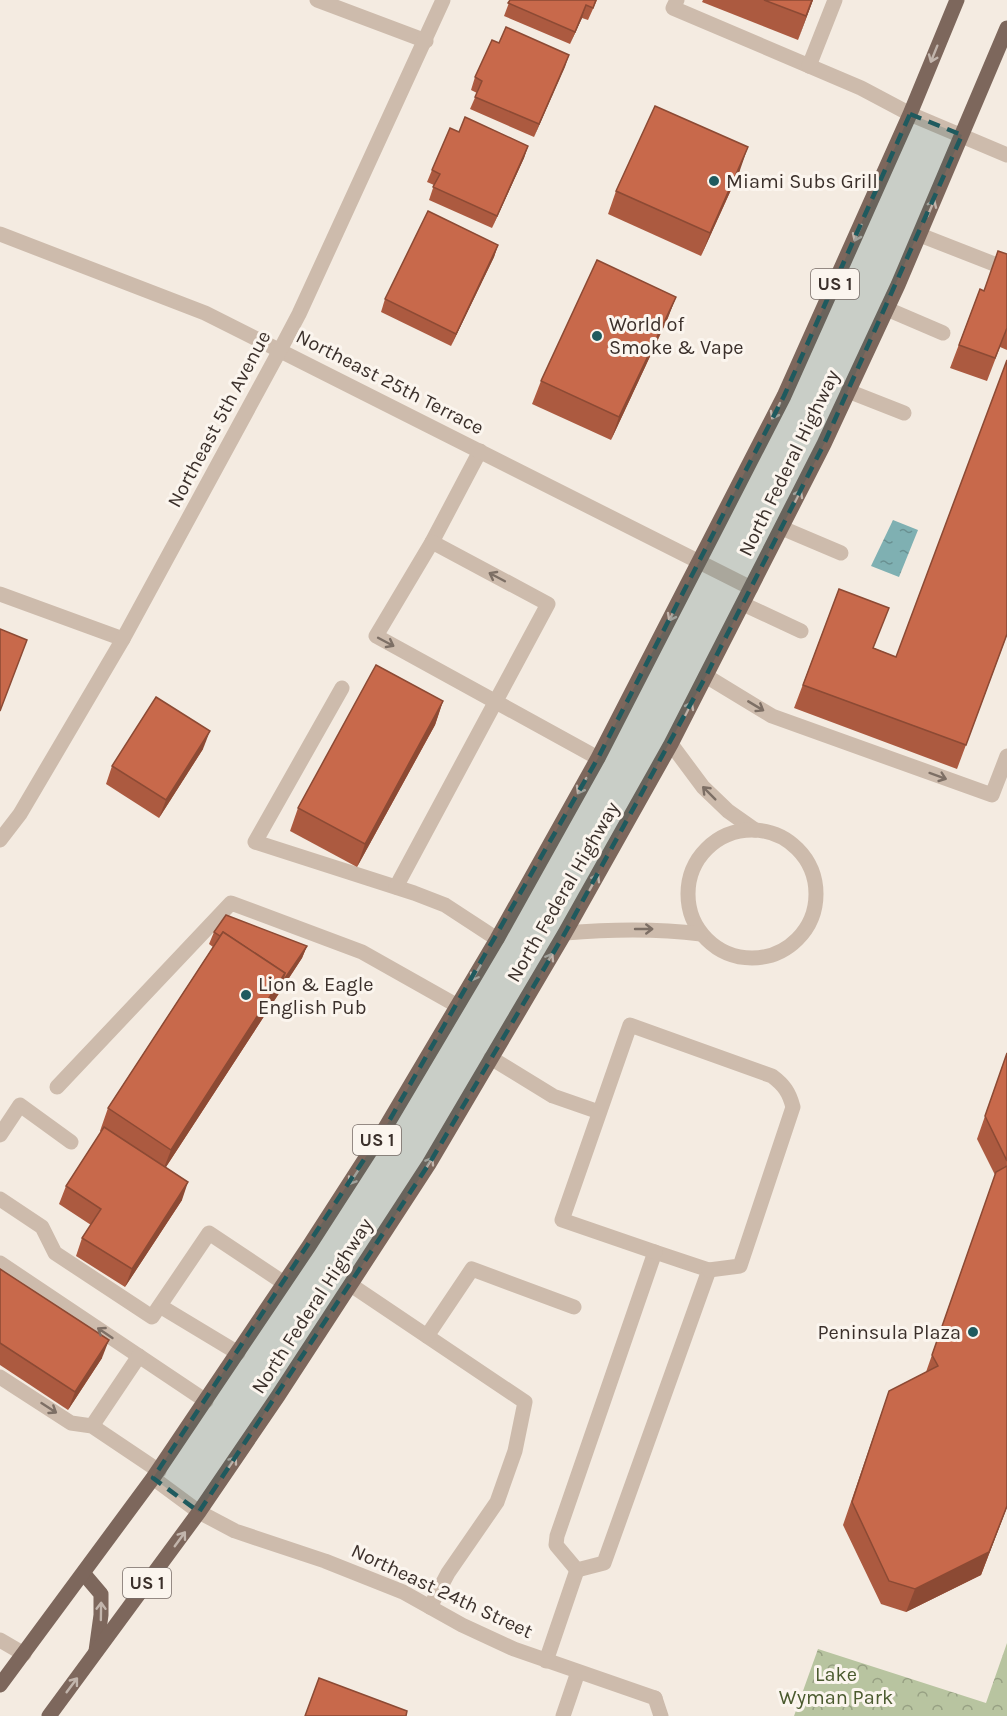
<svg xmlns="http://www.w3.org/2000/svg" width="1007" height="1716" font-family="Karla,sans-serif">
<style>
.forest{fill:url(#forest-crowns)}
.water{fill:url(#water-ripples)}
.lines{fill:none;stroke-linecap:round;stroke-linejoin:round}
.service{stroke:#cdbbac;stroke-width:15}
.minor{stroke:#cdbbac;stroke-width:15}
.primary{stroke:#7d675c;stroke-width:15}
.wall{fill:#ac5a40}
.shaded-wall{fill:#8c4a34}
.building{fill:#c8694b;stroke:#8c4a34;stroke-width:1.5}
.oneway{stroke:#c2b5ac}
.oneway2{stroke:#7d6f65}
.marked{fill:#1f5a5e;fill-opacity:0.2;stroke:#1f5a5e;stroke-width:4.5;stroke-dasharray:12 8;stroke-linejoin:round}
.poi-dot{fill:#1f5a5e;stroke:#fbf5ee;stroke-width:2}
.labels{text-anchor:middle;dominant-baseline:central;stroke-width:6;stroke-linejoin:round;paint-order:stroke}
.shield{fill:#fbf5ee;stroke:#756b66;stroke-width:1.5}
.shield-label{font-size:18px;font-weight:bold;fill:#3b302b}
.poi-label{font-size:20px;fill:#3b302b;stroke:#fbf5ee;text-anchor:start}
.street-label{font-size:20px;fill:#3b302b;stroke:#fbf5ee}
.park-label{font-size:20px;fill:#4a5a2e;stroke:#fbf5ee}
</style>
<defs>
<pattern id="forest-crowns" width="20" height="18" patternUnits="userSpaceOnUse" patternTransform="scale(1.5)"><rect width="20" height="18" fill="#b8c4a0"/><path d="M2 6a3 3 0 1 1 6 0M12 15a3 3 0 1 1 6 0" fill="none" stroke="#97a083"/></pattern>
<pattern id="water-ripples" width="26" height="14" patternUnits="userSpaceOnUse" patternTransform="scale(1.5)"><rect width="26" height="14" fill="#7fb0b2"/><path d="M2 4q2-2 4 0t4 0M15 11q2-2 4 0t4 0" fill="none" stroke="#699091"/></pattern>
</defs>
<rect width="100%" height="100%" fill="#f4ebe1"/>
<polygon class="forest" points="1007,1643 1007,1716 794,1716 818,1649 986,1703"/>
<polygon class="water" points="893,520 918,530 899,577 871,566"/>
<g class="lines">
<g class="service">
<polyline points="677,0 673,8 861,88 910,114"/>
<polyline points="809,66 835,0"/>
<polyline points="920,235 1007,269"/>
<polyline points="887,309 943,333"/>
<polyline points="848,391 904,413"/>
<polyline points="782,528 841,553"/>
<polyline points="432,542 480,451"/>
<polyline points="743,604 801,631"/>
<polyline points="706,676 772,716 992,795 1007,756"/>
<polyline points="342,688 255,842 414,893 445,905 497,939"/>
<polyline points="671,744 703,787 728,811 755,830"/>
<circle cx="752" cy="894" r="64"/>
<polyline points="396,887 548,604 432,542 376,636 598,758"/>
<path d="M565 933C612 929 654 928 701 934"/>
<polyline points="491,1058 553,1096 599,1112"/>
<polyline points="57,1087 231,903 362,952 456,1005"/>
<polyline points="0,1135 20,1105 71,1142"/>
<polyline points="0,1199 42,1227 55,1253 152,1317 209,1233 284,1283"/>
<polygon points="655,1252 709,1270 604,1563 577,1570 556,1545 557,1536"/>
<path d="M655 1252 562 1220 630 1025 772 1076C784 1085 789 1092 793 1107L740 1266 709 1270"/>
<polyline points="0,1263 206,1401"/>
<polyline points="351,1285 525,1402 515,1451 497,1502 448,1573 430,1607"/>
<polyline points="160,1306 238,1353"/>
<polyline points="427,1336 472,1269 574,1307"/>
<polyline points="0,1377 71,1423 92,1426 159,1471"/>
<polyline points="92,1426 139,1356"/>
<polyline points="0,1640 24,1654"/>
<polyline points="546,1661 577,1570"/>
<polyline points="655,1698 661,1716"/>
<polyline points="563,1716 578,1672"/>
</g>
<g class="minor">
<polyline points="317,0 426,41"/>
<polyline points="910,114 1007,155"/>
<polyline points="0,234 205,313 751,588"/>
<polyline points="0,594 123,639"/>
<polyline points="0,840 20,814 123,639 280,350 299,314 443,0"/>
<polyline points="153,1478 199,1512 235,1531 325,1561 403,1592 462,1625 514,1649 655,1698"/>
</g>
<g class="primary">
<polyline points="84,1574 101,1594 101,1615 96,1651"/>
<polyline points="0,1685 153,1478 309,1246 385,1128 497,939 598,758 784,396 910,114 957,0"/>
<polyline points="49,1716 199,1512 278,1396 429,1164 565,933 671,744 824,444 898,285 1007,28"/>
</g>
</g>
<g class="wall">
<polygon points="510,0 597,0 588,20 582,18 570,44 504,16"/>
<polygon points="703,0 813,0 798,40 702,2"/>
<polygon points="499,43 569,55 534,137 470,109 477,93 471,90 475,77"/>
<polygon points="459,132 528,146 524,158 492,228 429,200 434,185 427,182 432,170"/>
<polygon points="740,170 701,256 608,214 616,191"/>
<polygon points="498,245 494,257 451,346 381,312 385,299"/>
<polygon points="1007,254 1007,350 1000,347 987,381 950,368 980,289 984,291"/>
<polygon points="676,297 667,320 611,440 532,404 541,381"/>
<polygon points="839,589 874,648 896,657 1007,635 957,769 794,708"/>
<polygon points="443,701 435,725 357,867 290,831 298,808"/>
<polygon points="203,749 159,818 106,784 112,766"/>
<polygon points="214,932 307,946 302,958 166,1167 182,1200 125,1287 76,1256 82,1238 91,1225 59,1204 66,1186 101,1132 100,1131 108,1108 213,947 209,944"/>
<polygon points="1007,1053 1007,1507 981,1575 906,1612 881,1604 843,1525 889,1391 926,1372 995,1175 977,1139"/>
<polygon points="0,1269 102,1358 68,1410 0,1365"/>
</g>
<g class="shaded-wall">
<polygon points="812,0 813,0 798,40"/>
<polygon points="586,5 582,18 570,44 575,32"/>
<polygon points="569,55 565,67 534,137 539,124"/>
<polygon points="528,146 524,158 492,228 497,216"/>
<polygon points="748,147 740,170 701,256 710,233"/>
<polygon points="498,245 494,257 451,346 456,334"/>
<polygon points="676,297 667,320 611,440 619,417"/>
<polygon points="443,701 435,725 357,867 365,844"/>
<polygon points="210,731 203,749 159,818 166,800"/>
<polygon points="307,946 302,958 162,1173 171,1150 285,973"/>
<polygon points="188,1182 182,1200 125,1287 132,1269"/>
<polygon points="109,1340 102,1358 68,1410 75,1392"/>
<polygon points="1007,1507 981,1575 906,1612 915,1589"/>
</g>
<g class="building">
<polygon points="510,0 596,0 593,8 586,5 575,32 508,3"/>
<polygon points="764,0 812,0 806,16"/>
<polygon points="506,27 569,55 539,124 475,97 482,81 475,77 492,40 499,43"/>
<polygon points="655,106 748,147 710,233 616,191"/>
<polygon points="465,117 528,146 497,216 433,187 440,174 432,170 450,128 459,132"/>
<polygon points="428,211 498,245 456,334 385,299"/>
<polygon points="998,251 1007,254 1007,328 995,358 959,345 980,289 984,291"/>
<polygon points="597,260 676,297 619,417 541,381"/>
<polygon points="1007,360 1007,634 966,745 803,685 839,589 889,608 873,648 896,657"/>
<polygon points="0,629 27,640 0,711"/>
<polygon points="376,665 443,701 365,844 298,808"/>
<polygon points="156,697 210,731 166,800 112,766"/>
<polygon points="226,915 307,946 281,984 285,973 223,932 220,936 214,932"/>
<polygon points="223,932 285,973 171,1150 108,1108"/>
<polygon points="1007,1053 1007,1161 985,1116"/>
<polygon points="104,1127 188,1182 132,1269 82,1238 101,1209 66,1186"/>
<polygon points="1007,1166 1007,1506 989,1552 915,1589 889,1581 852,1502 889,1391 938,1366 932,1355 996,1172"/>
<polygon points="0,1269 109,1340 75,1392 0,1343"/>
<polygon points="319,1678 407,1711 406,1716 305,1716"/>
</g>
<defs><path id="oneway-shaft" d="M-6 0H5M1.5-3L5.5 0L1.5 3" fill="none" stroke-width="1.6" stroke-linecap="round" stroke-linejoin="round" transform="scale(1.5)"/></defs>
<g class="oneway">
<use href="#oneway-shaft" transform="translate(934 54) rotate(112)"/>
<use href="#oneway-shaft" transform="translate(931 208) rotate(-67)"/>
<use href="#oneway-shaft" transform="translate(858 233) rotate(114)"/>
<use href="#oneway-shaft" transform="translate(776 411) rotate(117)"/>
<use href="#oneway-shaft" transform="translate(797 498) rotate(-63)"/>
<use href="#oneway-shaft" transform="translate(673 613) rotate(117)"/>
<use href="#oneway-shaft" transform="translate(688 710) rotate(-63)"/>
<use href="#oneway-shaft" transform="translate(582 786) rotate(119)"/>
<use href="#oneway-shaft" transform="translate(594 882) rotate(-61)"/>
<use href="#oneway-shaft" transform="translate(548 961) rotate(-59)"/>
<use href="#oneway-shaft" transform="translate(476 973) rotate(121)"/>
<use href="#oneway-shaft" transform="translate(428 1165) rotate(-58)"/>
<use href="#oneway-shaft" transform="translate(354 1177) rotate(123)"/>
<use href="#oneway-shaft" transform="translate(231 1464) rotate(-56)"/>
<use href="#oneway-shaft" transform="translate(180 1539) rotate(-54)"/>
<use href="#oneway-shaft" transform="translate(101 1611) rotate(-89)"/>
<use href="#oneway-shaft" transform="translate(72 1685) rotate(-53)"/>
</g>
<g class="oneway2">
<use href="#oneway-shaft" transform="translate(497 577) rotate(-152)"/>
<use href="#oneway-shaft" transform="translate(386 642) rotate(28)"/>
<use href="#oneway-shaft" transform="translate(756 706) rotate(31)"/>
<use href="#oneway-shaft" transform="translate(938 776) rotate(20)"/>
<use href="#oneway-shaft" transform="translate(709 793) rotate(-135)"/>
<use href="#oneway-shaft" transform="translate(644 929)"/>
<use href="#oneway-shaft" transform="translate(105 1333) rotate(-146)"/>
<use href="#oneway-shaft" transform="translate(49 1408) rotate(33)"/>
</g>
<path class="marked" d="M910 114 962 135 824 444 706 676 565 933 429 1164 199 1512 153 1478 385 1128 598 758 784 396Z"/>
<g class="poi-dot">
<circle cx="714" cy="181" r="6"/>
<circle cx="597" cy="336" r="6"/>
<circle cx="246" cy="995" r="6"/>
<circle cx="973" cy="1332" r="6"/>
</g>
<g class="labels">
<g class="shield">
<rect x="811" y="269" width="48" height="30" rx="4.5"/>
<rect x="353" y="1125" width="48" height="30" rx="4.5"/>
<rect x="123" y="1568" width="48" height="30" rx="4.5"/>
</g>
<g class="shield-label">
<text x="835" y="284">US 1</text>
<text x="377" y="1140">US 1</text>
<text x="147" y="1583">US 1</text>
</g>
<g class="poi-label">
<text x="726" y="181">Miami Subs Grill</text>
<text x="609" y="324">World of<tspan x="609" dy="23">Smoke &amp; Vape</tspan></text>
<text x="258" y="984">Lion &amp; Eagle<tspan x="258" dy="23">English Pub</tspan></text>
<text x="961" y="1332" text-anchor="end">Peninsula Plaza</text>
</g>
<g class="street-label">
<text transform="translate(390 382) rotate(27)">Northeast 25th Terrace</text>
<text transform="translate(219 419) rotate(-62)">Northeast 5th Avenue</text>
<text transform="translate(789 463) rotate(-64)">North Federal Highway</text>
<text transform="translate(563 892) rotate(-60)">North Federal Highway</text>
<text transform="translate(312 1306) rotate(-57)">North Federal Highway</text>
<text transform="translate(442 1591) rotate(25)">Northeast 24th Street</text>
</g>
<g class="park-label">
<text x="836" y="1674">Lake<tspan x="836" dy="23">Wyman Park</tspan></text>
</g>
</g>
</svg>
